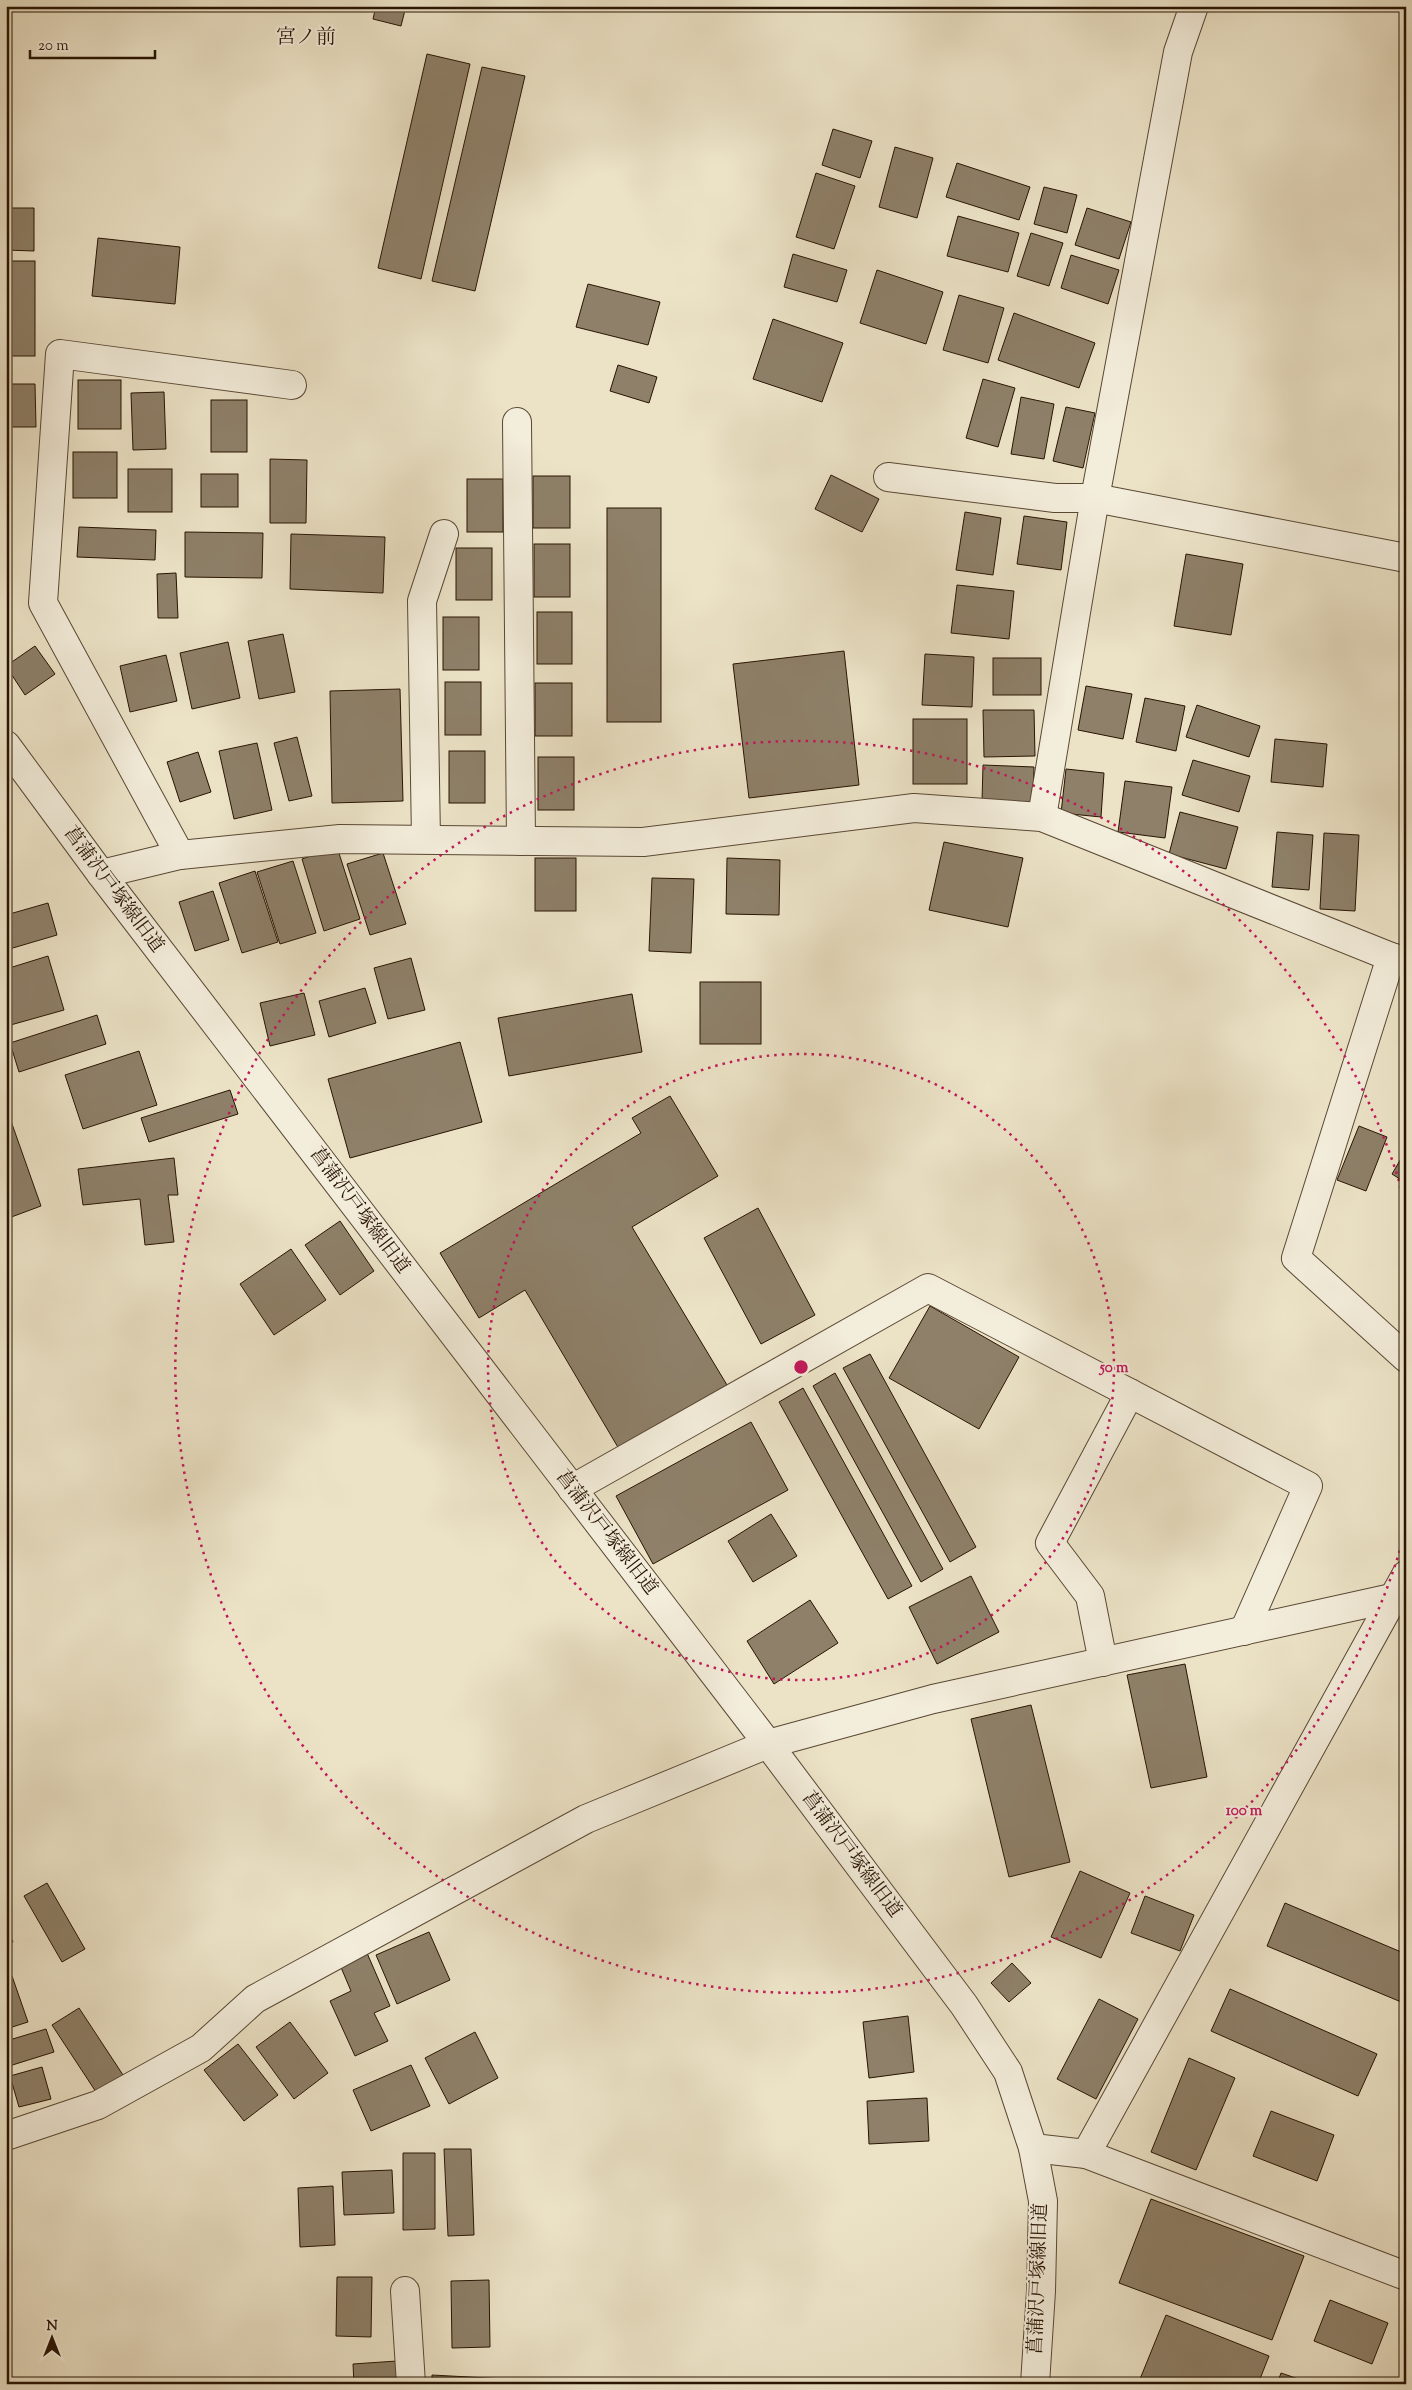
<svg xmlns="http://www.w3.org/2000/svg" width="1412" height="2390" font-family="'Sorts Mill Goudy','Noto Serif JP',serif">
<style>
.building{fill:#8e8069;stroke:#281403}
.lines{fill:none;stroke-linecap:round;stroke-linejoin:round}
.minor-casing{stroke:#594834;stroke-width:30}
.minor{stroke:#f3eddb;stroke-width:28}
.ring{fill:none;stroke:#c2185b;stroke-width:2.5;stroke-dasharray:2.5 5}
.labels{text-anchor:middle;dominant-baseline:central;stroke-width:4;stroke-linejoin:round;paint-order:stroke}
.street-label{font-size:19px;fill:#281403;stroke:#f3eddb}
.neighbourhood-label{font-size:20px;fill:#281403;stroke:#f3eddb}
.centre{fill:#c2185b;stroke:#f3eddb;stroke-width:2.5}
.ring-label{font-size:15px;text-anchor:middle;font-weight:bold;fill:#c2185b;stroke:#f3eddb;stroke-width:4;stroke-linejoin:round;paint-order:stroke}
</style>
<rect width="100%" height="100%" fill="#ece3c7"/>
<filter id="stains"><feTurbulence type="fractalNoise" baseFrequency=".004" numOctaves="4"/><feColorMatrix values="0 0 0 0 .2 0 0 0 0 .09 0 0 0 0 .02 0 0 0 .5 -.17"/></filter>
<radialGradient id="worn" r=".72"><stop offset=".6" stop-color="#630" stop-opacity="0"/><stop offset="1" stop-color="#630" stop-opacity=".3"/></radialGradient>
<g class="building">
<polygon points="376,6 406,6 401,26 373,19"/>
<polygon points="427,54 470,64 421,279 378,268"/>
<polygon points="482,67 525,76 475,291 432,281"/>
<polygon points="833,129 872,141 860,178 822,165"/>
<polygon points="895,147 933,158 917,218 879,207"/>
<polygon points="957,163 1030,187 1019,220 946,197"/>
<polygon points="816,173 855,186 834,249 796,237"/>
<polygon points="1044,187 1077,195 1067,233 1034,224"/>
<polygon points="6,208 34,208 34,251 6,250"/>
<polygon points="1087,208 1131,222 1119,259 1075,245"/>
<polygon points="958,216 1019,233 1008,272 947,256"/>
<polygon points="1031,233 1063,243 1049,286 1017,276"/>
<polygon points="98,238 180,247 175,304 92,296"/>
<polygon points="793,254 847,270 837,302 784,287"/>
<polygon points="1071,255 1119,270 1108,304 1061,288"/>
<rect x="6" y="261" width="29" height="95"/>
<polygon points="877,270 943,292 926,344 860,323"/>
<polygon points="588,284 660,302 648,345 576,327"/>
<polygon points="959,295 1004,308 988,363 943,350"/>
<polygon points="1014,313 1095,343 1079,388 998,360"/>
<polygon points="773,319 843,343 822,402 753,379"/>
<polygon points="618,365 657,377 649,403 610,391"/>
<polygon points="983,379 1015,388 998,447 966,438"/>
<rect x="78" y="380" width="43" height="49"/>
<polygon points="6,384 35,384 36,427 6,427"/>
<polygon points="164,392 166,449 133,450 131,393"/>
<polygon points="1021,397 1054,404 1044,459 1011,454"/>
<rect x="211" y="400" width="36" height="52"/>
<polygon points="1066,407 1095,413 1083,468 1053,461"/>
<rect x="73" y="452" width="44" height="46"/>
<polygon points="270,459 307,460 306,523 270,523"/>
<rect x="128" y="469" width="44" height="43"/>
<rect x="201" y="474" width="37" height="33"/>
<polygon points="831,475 879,499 862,532 815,509"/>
<rect x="533" y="476" width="37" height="52"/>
<rect x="467" y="479" width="36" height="53"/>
<rect x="607" y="508" width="54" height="214"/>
<polygon points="965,512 1001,518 993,575 956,570"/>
<polygon points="1024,516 1067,522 1061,570 1017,564"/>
<polygon points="79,527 156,530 155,560 77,557"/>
<polygon points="185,532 263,533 262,578 185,577"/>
<polygon points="291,534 385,537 383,593 290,589"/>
<rect x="534" y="544" width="36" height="53"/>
<rect x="456" y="548" width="36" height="52"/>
<polygon points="1186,554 1243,564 1231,635 1174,626"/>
<polygon points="176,573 178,618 158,618 157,574"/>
<polygon points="957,585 1014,591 1009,639 951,633"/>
<rect x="537" y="612" width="35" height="52"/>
<rect x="443" y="617" width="36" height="53"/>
<polygon points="283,634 295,692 259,699 248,641"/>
<polygon points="228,642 240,698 192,709 180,653"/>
<polygon points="35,646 55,674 25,695 6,666"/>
<polygon points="844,651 859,785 749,798 733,664"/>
<polygon points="925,654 974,657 972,707 922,705"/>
<polygon points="166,655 177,701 130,712 120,666"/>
<rect x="993" y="658" width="48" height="37"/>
<rect x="445" y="682" width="36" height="53"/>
<rect x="535" y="683" width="37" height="53"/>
<polygon points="1086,686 1132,694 1123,739 1078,730"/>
<polygon points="400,689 403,801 332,803 330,691"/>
<polygon points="1145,698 1185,706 1176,751 1136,742"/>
<polygon points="1197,705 1260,726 1249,757 1186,737"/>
<polygon points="983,710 1034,710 1035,756 984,757"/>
<rect x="913" y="719" width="54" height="65"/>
<polygon points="297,737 312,796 289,801 274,743"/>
<polygon points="1275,739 1327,744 1323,787 1271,782"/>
<polygon points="257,743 272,810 234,819 219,751"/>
<rect x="449" y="751" width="36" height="52"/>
<polygon points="198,752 211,792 180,802 167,762"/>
<rect x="538" y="757" width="36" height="53"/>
<polygon points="1193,760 1250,776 1239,812 1182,795"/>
<polygon points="983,765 1034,767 1033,803 982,801"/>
<polygon points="1066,769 1104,773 1101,817 1061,813"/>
<polygon points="1125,781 1172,787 1165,838 1118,832"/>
<polygon points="1180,812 1238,827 1226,869 1169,854"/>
<polygon points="1277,832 1313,835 1309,890 1272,887"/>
<polygon points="1324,833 1359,835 1355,911 1320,909"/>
<polygon points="944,842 1023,858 1008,927 929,910"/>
<polygon points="337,847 360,919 324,931 302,859"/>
<polygon points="383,853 406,924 370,935 347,864"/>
<rect x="535" y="858" width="41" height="53"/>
<polygon points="727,858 780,860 779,915 726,914"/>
<polygon points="293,861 316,933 280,944 257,872"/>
<polygon points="255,871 278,942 242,953 219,883"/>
<polygon points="652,878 694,879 691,953 649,951"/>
<polygon points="213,891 229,940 195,951 179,902"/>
<polygon points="48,903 57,935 6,950 6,915"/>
<polygon points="48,956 64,1010 7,1026 6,969"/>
<polygon points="411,958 425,1010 388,1019 374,968"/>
<rect x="700" y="982" width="61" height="62"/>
<polygon points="365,988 376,1023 329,1037 319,1001"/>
<polygon points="304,993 315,1035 270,1046 260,1003"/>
<polygon points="632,994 642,1052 509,1076 498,1018"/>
<polygon points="97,1015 106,1044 19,1072 10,1043"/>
<polygon points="460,1042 482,1122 350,1158 328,1079"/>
<polygon points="139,1051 157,1105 83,1129 65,1075"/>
<polygon points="230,1090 238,1114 149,1142 141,1118"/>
<polygon points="670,1096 718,1176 632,1227 727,1385 619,1449 525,1290 479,1318 440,1253 641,1133 632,1118"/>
<polygon points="6,1107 41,1206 6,1219"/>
<polygon points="1359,1126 1387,1137 1366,1191 1337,1180"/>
<polygon points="1405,1152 1406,1152 1406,1183 1392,1174"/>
<polygon points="174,1158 178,1195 168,1195 174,1242 145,1245 140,1199 83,1205 78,1169"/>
<polygon points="758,1208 815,1315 761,1344 704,1238"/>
<polygon points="340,1221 374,1271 340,1295 305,1245"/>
<polygon points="291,1249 326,1300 274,1335 240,1284"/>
<polygon points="930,1306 1019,1357 979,1429 889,1378"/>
<polygon points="870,1354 976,1547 950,1562 843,1368"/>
<polygon points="835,1373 943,1569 921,1582 813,1386"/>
<polygon points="803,1388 912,1586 888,1599 779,1402"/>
<polygon points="751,1422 788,1490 653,1564 616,1496"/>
<polygon points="771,1514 797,1556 753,1582 728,1541"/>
<polygon points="971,1576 999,1632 937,1664 909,1607"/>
<polygon points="810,1600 838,1643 774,1684 747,1641"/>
<polygon points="1185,1664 1207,1777 1151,1788 1127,1675"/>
<polygon points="1031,1705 1070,1862 1009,1877 971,1719"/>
<polygon points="1080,1871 1130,1893 1101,1958 1051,1937"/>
<polygon points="47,1883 85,1949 62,1962 24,1896"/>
<polygon points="1145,1896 1194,1915 1180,1951 1131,1933"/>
<polygon points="1285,1903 1406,1954 1406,2004 1267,1946"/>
<polygon points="6,1927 13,1942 6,1945"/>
<polygon points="429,1932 450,1980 397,2004 376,1955"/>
<polygon points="367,1953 390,2006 374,2013 388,2041 355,2056 330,2001 351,1991 340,1965"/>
<polygon points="1012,1963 1031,1983 1009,2002 991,1983"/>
<polygon points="12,1976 28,2022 6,2029 6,1978"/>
<polygon points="1230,1989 1377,2054 1358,2096 1211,2031"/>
<polygon points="1099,1999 1138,2019 1096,2099 1057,2079"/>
<polygon points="79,2008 125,2078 98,2095 52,2025"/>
<polygon points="908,2016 914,2072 869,2078 863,2022"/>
<polygon points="290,2022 328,2073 294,2099 256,2047"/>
<polygon points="46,2029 54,2052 6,2067 6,2041"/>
<polygon points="475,2032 498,2078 449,2104 425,2058"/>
<polygon points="238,2044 278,2095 244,2121 204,2070"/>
<polygon points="1189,2058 1235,2078 1196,2170 1151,2152"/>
<polygon points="411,2065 430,2106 371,2131 353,2090"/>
<polygon points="42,2067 51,2099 19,2107 10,2076"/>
<polygon points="927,2098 929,2141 869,2144 867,2101"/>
<polygon points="1271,2111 1334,2135 1317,2181 1253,2156"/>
<polygon points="444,2149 471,2149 474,2235 448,2236"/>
<polygon points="403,2153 435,2153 435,2229 403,2230"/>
<polygon points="392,2170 394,2213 344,2215 342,2172"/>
<polygon points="333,2186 335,2245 300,2247 298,2188"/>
<polygon points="1151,2199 1304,2256 1272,2340 1119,2283"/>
<polygon points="337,2277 372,2277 371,2337 336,2336"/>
<polygon points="489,2280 490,2347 452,2348 451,2281"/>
<polygon points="1330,2300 1388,2323 1372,2364 1314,2341"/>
<polygon points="1166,2315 1269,2356 1258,2384 1138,2384"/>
<polygon points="397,2361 398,2384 354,2384 353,2364"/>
<polygon points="1281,2373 1313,2384 1277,2384"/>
<polygon points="432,2375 506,2379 506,2384 432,2384"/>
</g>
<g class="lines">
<defs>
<g id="minor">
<polyline points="517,422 521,841"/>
<polyline points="888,477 1055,498 1095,498 1406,558"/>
<polyline points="6,745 101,874 768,1744 964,2005 1008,2072 1033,2148 1043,2201 1041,2291 1035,2384"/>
<polyline points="1042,817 1095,498 1178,52 1194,6"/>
<polyline points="426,839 422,601 444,534"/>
<polyline points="180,855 43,603 60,354 292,385"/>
<polyline points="101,874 180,855 340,839 643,842 914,808 1042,817 1391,957 1406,961"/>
<polyline points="1391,957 1296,1258 1406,1358"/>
<polyline points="572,1489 928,1288 1308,1486 1244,1631"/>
<polyline points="1103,1662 1090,1596 1050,1543 1130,1393"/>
<polyline points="6,2136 98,2105 201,2048 255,1999 586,1819 768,1744 933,1699 1392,1598"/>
<polyline points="1033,2148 1086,2154 1406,2276"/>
<polyline points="1086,2154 1406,1575"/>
<polyline points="405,2291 411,2384"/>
</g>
</defs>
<use href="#minor" class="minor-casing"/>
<use href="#minor" class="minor"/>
</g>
<g class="ring">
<circle cx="801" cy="1367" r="313"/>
<path d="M1406 1529A626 626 0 1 1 1406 1205"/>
</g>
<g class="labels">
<g class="street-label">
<text transform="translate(113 890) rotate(53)">菖蒲沢戸塚線旧道</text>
<text transform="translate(359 1211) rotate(53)">菖蒲沢戸塚線旧道</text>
<text transform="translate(606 1533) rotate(52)">菖蒲沢戸塚線旧道</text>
<text transform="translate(851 1855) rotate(53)">菖蒲沢戸塚線旧道</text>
<text transform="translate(1039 2279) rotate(-88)">菖蒲沢戸塚線旧道</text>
</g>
<g class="neighbourhood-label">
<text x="306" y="38">宮ノ前</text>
</g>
</g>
<circle cx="801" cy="1367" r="8" class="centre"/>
<g class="ring-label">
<text x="1114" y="1372">50 m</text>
<text x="1244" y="1815">100 m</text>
</g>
<rect width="1412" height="2390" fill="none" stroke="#ece3c7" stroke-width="25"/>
<rect x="8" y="8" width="1397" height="2375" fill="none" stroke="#281403" stroke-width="2.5"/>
<rect x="12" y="12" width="1387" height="2365" fill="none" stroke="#281403"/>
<g transform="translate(52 2338)" stroke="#f3eddb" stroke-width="4" paint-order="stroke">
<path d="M0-4L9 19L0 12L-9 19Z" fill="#281403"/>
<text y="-8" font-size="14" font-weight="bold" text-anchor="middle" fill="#281403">N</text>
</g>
<path d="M30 50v8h125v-8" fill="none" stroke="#281403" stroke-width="2.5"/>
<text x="38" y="50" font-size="15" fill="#281403" stroke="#f3eddb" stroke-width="4" paint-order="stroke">20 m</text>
<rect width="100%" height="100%" filter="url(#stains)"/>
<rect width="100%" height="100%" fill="url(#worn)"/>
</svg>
